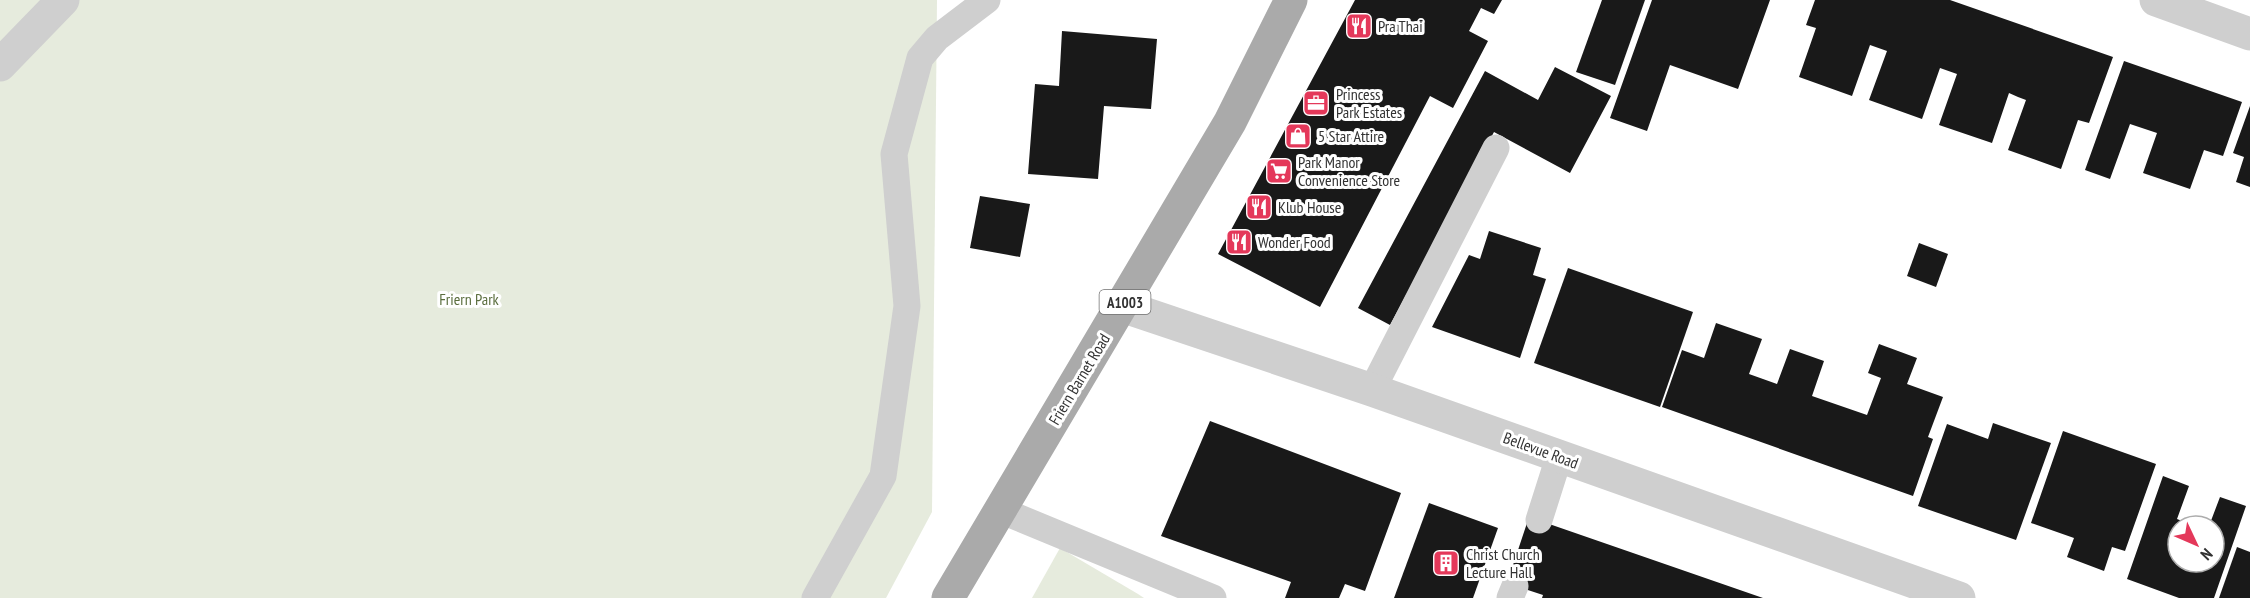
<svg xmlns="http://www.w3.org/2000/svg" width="2250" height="598" font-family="'PT Sans Narrow',sans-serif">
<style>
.green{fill:#e6ebdd}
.building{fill:#191919}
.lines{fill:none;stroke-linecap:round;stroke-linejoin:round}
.service{stroke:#cfcfcf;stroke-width:27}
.minor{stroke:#cfcfcf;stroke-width:33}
.primary{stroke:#aaa;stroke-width:33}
.labels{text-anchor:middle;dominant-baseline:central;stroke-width:6;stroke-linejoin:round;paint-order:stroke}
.shield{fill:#fff;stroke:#707070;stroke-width:1.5}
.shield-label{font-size:15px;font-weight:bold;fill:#323232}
.poi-label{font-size:16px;fill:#323232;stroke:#fff;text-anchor:start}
.park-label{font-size:16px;fill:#5b6e3e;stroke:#fff}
.street-label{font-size:16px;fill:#323232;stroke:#fff}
</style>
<rect width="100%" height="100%" fill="#fff"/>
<g class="green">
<polygon points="0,0 937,0 932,512 886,598 0,598"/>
<polygon points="1060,548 1138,594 1144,598 1032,598"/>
</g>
<g class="building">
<polygon points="1355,0 1502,0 1494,14 1481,8 1469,31 1488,41 1453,108 1430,96 1320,307 1218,254"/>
<polygon points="1602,0 1645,0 1615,85 1576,72"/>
<polygon points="1652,0 1770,0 1738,89 1670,65 1647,131 1610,118"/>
<polygon points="1815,0 1950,0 2113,57 2089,123 2078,120 2061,169 2008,150 2026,100 2018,97 2009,93 1992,143 1939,125 1957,74 1940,68 1922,119 1869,100 1887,51 1870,45 1852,96 1799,77 1816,28 1806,25"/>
<polygon points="1062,31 1157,39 1151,109 1104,106 1098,179 1028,174 1035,84 1059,86"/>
<polygon points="2124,61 2242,102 2223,156 2204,150 2190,189 2143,173 2157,133 2130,124 2110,179 2085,170"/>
<polygon points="1555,67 1611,96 1570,173 1494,132 1390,325 1358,308 1485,71 1538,100"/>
<polygon points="2250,106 2250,187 2236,182 2244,157 2233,153"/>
<polygon points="980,196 1030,204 1020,257 970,248"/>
<polygon points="1489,231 1541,248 1533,275 1546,279 1520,358 1432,327 1469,255 1480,259"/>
<polygon points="1919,243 1948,254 1936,287 1907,276"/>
<polygon points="1568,268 1693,312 1660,407 1534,363"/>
<polygon points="1716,323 1762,339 1749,374 1777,384 1790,349 1824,361 1812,396 1867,415 1881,378 1868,373 1879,344 1917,358 1907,384 1943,397 1928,437 1933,439 1913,496 1662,407 1682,350 1704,358"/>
<polygon points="1210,421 1401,493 1365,591 1345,584 1339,598 1285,598 1291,582 1161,536"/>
<polygon points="1993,423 2051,443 2016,540 1918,506 1947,424 1988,439"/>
<polygon points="2063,431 2156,464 2125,551 2112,547 2104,571 2067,557 2074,538 2031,523"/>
<polygon points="2163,476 2189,486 2177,519 2195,526 2178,526 2178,562 2214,562 2214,526 2209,526 2220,497 2246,506 2214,598 2179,598 2127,579"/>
<polygon points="1429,503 1498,528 1473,598 1394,598"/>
<polygon points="1529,517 1763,598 1542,598 1543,595 1507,583"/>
<polygon points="2237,547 2250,552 2250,598 2219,598"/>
</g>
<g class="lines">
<g class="service">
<polyline points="1372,390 1496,148"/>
<polyline points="1000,510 1213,598"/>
<polyline points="1539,520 1559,457"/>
<polyline points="815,598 883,476 907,306 894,154 920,58 937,38 987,0"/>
<polyline points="1510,598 1515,586"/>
</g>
<g class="minor">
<polyline points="2156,0 2250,34"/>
<polyline points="0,65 63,0"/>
<polyline points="1122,306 1372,390 1959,598"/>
</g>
<polyline class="primary" points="948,598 1230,122 1291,0"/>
</g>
<defs>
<symbol id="restaurant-square" viewBox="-11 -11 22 22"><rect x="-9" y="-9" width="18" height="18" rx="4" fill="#e4385a" stroke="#fff"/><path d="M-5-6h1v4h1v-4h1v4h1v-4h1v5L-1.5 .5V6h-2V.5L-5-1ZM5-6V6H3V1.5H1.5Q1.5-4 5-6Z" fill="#fff"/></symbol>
<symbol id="office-square" viewBox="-11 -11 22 22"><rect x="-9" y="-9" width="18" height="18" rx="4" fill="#e4385a" stroke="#fff"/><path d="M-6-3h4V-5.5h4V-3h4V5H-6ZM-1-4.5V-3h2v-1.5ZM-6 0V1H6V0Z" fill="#fff"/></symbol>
<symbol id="shop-square" viewBox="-11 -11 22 22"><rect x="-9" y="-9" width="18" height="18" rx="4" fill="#e4385a" stroke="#fff"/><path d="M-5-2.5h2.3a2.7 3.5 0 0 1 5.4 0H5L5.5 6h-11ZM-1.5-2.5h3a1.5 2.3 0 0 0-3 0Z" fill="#fff"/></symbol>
<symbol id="supermarket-square" viewBox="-11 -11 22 22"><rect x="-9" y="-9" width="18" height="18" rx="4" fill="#e4385a" stroke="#fff"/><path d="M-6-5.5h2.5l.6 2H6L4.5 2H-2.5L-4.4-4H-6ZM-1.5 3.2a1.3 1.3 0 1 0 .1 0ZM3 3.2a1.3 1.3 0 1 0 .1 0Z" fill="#fff"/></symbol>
<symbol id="building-square" viewBox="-11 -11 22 22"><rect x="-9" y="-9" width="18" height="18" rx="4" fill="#e4385a" stroke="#fff"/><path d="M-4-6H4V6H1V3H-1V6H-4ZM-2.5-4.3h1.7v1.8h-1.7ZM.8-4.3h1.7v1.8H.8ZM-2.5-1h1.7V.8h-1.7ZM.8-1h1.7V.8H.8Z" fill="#fff"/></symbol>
</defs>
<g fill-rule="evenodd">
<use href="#restaurant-square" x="1344" y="11" width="30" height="30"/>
<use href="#office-square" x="1301" y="88" width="30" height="30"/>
<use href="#shop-square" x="1283" y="121" width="30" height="30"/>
<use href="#supermarket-square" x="1264" y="156" width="30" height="30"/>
<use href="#restaurant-square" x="1244" y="192" width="30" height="30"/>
<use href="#restaurant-square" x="1224" y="227" width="30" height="30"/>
<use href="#building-square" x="1431" y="548" width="30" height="30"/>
</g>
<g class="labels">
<rect class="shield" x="1099.5" y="290" width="51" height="24" rx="4.5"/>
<g class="shield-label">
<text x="1125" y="302">A1003</text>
</g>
<g class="poi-label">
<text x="1378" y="26">Pra Thai</text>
<text x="1336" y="94">Princess<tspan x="1336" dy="18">Park Estates</tspan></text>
<text x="1318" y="136">5 Star Attire</text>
<text x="1298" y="162">Park Manor<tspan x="1298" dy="18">Convenience Store</tspan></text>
<text x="1278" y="207">Klub House</text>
<text x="1258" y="242">Wonder Food</text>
<text x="1466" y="554">Christ Church<tspan x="1466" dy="18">Lecture Hall</tspan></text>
</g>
<g class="park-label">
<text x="469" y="299">Friern Park</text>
</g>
<g class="street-label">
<text transform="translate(1079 379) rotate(-59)">Friern Barnet Road</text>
<text transform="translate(1541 450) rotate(20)">Bellevue Road</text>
</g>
</g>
<g transform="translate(2196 544) rotate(134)"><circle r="28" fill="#ffffff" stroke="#adadad" stroke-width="1.5"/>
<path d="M0-4.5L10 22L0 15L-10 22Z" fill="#e4385a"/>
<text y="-9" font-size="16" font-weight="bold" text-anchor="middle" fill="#323232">N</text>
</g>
</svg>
